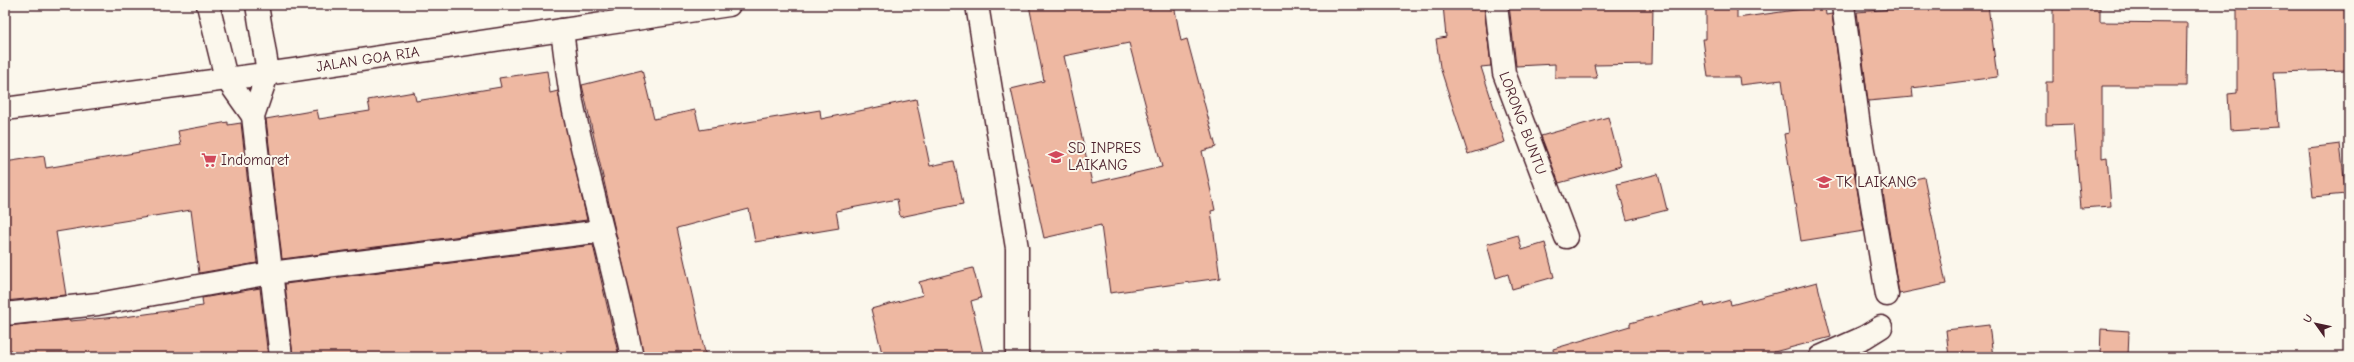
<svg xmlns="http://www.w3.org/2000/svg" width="2354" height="362" font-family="'Comic Neue',sans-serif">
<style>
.building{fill:#eeb8a2;stroke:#4a1f2b;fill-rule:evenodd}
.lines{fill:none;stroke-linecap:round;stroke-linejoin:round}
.minor-casing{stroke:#4a1f2b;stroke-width:25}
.secondary-casing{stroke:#4a1f2b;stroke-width:25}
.minor{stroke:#fbf7ec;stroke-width:22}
.secondary{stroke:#fbf7ec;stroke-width:22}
.labels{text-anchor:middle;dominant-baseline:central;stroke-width:4;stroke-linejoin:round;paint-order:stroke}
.street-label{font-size:15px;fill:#4a1f2b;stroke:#fbf7ec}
.poi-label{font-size:15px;fill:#4a1f2b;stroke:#fbf7ec;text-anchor:start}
</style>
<rect width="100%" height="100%" fill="#fbf7ec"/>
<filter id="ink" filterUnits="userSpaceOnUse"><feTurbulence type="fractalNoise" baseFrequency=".025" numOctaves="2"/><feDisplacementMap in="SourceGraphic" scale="8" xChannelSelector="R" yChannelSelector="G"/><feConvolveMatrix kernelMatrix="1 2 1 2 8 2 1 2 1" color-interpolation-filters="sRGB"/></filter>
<g filter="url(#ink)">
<g class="building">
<path d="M1029 5H1174L1181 41 1187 39 1216 147 1202 151 1215 210 1211 211 1220 278 1110 293 1101 225 1044 238 1011 89 1044 81ZM1129 43 1162 167 1092 183 1064 56Z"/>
<polygon points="1443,5 1484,5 1491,66 1481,67 1505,142 1468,154 1440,67 1436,39 1446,37"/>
<polygon points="1509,5 1653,5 1652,64 1594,65 1597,78 1555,78 1555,64 1516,66"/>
<polygon points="1706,5 1737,5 1737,18 1825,6 1826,15 1832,14 1847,128 1864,231 1801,241 1784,134 1789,133 1782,80 1740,85 1739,77 1708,77 1703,39 1706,39"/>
<polygon points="1940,5 1988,5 1997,77 1912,88 1913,97 1868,101 1857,12"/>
<polygon points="2237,5 2349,5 2349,70 2274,72 2278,127 2230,130 2228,94 2237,93"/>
<polygon points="2053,8 2100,8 2100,22 2187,23 2186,86 2102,86 2102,158 2107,157 2111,206 2081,208 2074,124 2046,125 2046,82 2053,82"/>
<polygon points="642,70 654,119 695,110 700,130 820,110 821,119 916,99 930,166 954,161 963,204 900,217 897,199 836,211 839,228 755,242 749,209 677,228 706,357 644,357 582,85"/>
<polygon points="547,71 550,93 558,91 587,220 282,259 266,119 317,110 319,119 370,111 368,100 414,92 416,101 501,87 499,78"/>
<polygon points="1608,117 1621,166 1559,183 1541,136"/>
<polygon points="228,122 228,125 241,123 257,263 199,273 191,210 56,232 66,295 5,301 5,162 44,156 46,168 181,145 178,131"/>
<polygon points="2340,144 2346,194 2313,197 2308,148"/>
<polygon points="1658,174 1667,210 1627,220 1617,184"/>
<polygon points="1924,177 1946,284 1899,294 1882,186"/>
<polygon points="1518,235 1522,250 1545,243 1554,277 1512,289 1508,274 1496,278 1487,244"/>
<polygon points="593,245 619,357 293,357 285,284"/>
<polygon points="973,268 981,298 971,301 984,357 883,357 871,309 923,295 919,282"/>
<polygon points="1817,282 1831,337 1774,352 1775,357 1554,357 1553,349 1630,326 1630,323 1704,303 1705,307 1730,300 1731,305"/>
<polygon points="260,288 268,357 5,357 5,326 70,320 70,321 117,317 117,318 203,306 202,298"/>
<polygon points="1989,325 1993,357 1949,357 1946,330"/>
<polygon points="2101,329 2129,331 2128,357 2100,357"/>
</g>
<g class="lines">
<defs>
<g id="minor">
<polyline points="208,5 226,78 253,116"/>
<polyline points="257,5 268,72 253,116 281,357"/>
<polyline points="977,5 1017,248 1017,357"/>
<path id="s1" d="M1496 5 1504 73 1566 237"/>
<polyline points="1843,5 1859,126 1887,295"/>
<path d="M562 30C565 54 568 79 572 102 590 188 615 272 632 357"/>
<polyline points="5,314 98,304 271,273 602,231"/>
<polyline points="1820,357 1865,337 1881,327"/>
</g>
<g id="secondary">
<path id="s2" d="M5 109 294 70 729 5"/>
</g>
</defs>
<use href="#minor" class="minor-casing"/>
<use href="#secondary" class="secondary-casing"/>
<use href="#minor" class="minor"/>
<use href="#secondary" class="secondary"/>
</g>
</g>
<defs>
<symbol id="school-bare" viewBox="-9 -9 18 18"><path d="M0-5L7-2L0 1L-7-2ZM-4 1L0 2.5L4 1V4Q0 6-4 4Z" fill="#d1495b" stroke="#fbf7ec" stroke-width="2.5" paint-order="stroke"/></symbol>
<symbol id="supermarket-bare" viewBox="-9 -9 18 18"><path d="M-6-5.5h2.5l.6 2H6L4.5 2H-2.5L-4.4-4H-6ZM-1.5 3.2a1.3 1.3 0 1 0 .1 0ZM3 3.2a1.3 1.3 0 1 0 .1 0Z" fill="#d1495b" stroke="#fbf7ec" stroke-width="2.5" paint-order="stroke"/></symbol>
</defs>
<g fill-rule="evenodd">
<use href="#school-bare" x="1045" y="146" width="22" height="22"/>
<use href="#supermarket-bare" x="198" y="149" width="22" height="22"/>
<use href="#school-bare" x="1813" y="171" width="22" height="22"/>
</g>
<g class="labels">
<g class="street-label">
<text stroke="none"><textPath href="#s2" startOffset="366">JALAN GOA RIA</textPath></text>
<text stroke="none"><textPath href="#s1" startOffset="122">LORONG BUNTU</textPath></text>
</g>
<g class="poi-label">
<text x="1068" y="148">SD INPRES<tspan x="1068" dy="17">LAIKANG</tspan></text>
<text x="221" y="160">Indomaret</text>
<text x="1836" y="182">TK LAIKANG</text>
</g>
</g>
<rect width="2354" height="362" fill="none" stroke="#fbf7ec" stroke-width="20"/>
<rect x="10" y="10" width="2334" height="342" fill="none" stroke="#4a1f2b" stroke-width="1.5" filter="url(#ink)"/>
<g transform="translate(2316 324) rotate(303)" stroke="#fbf7ec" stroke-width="3" paint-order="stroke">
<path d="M0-3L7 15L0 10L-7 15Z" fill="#4a1f2b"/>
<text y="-6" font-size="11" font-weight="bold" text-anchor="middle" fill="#4a1f2b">U</text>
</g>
</svg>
